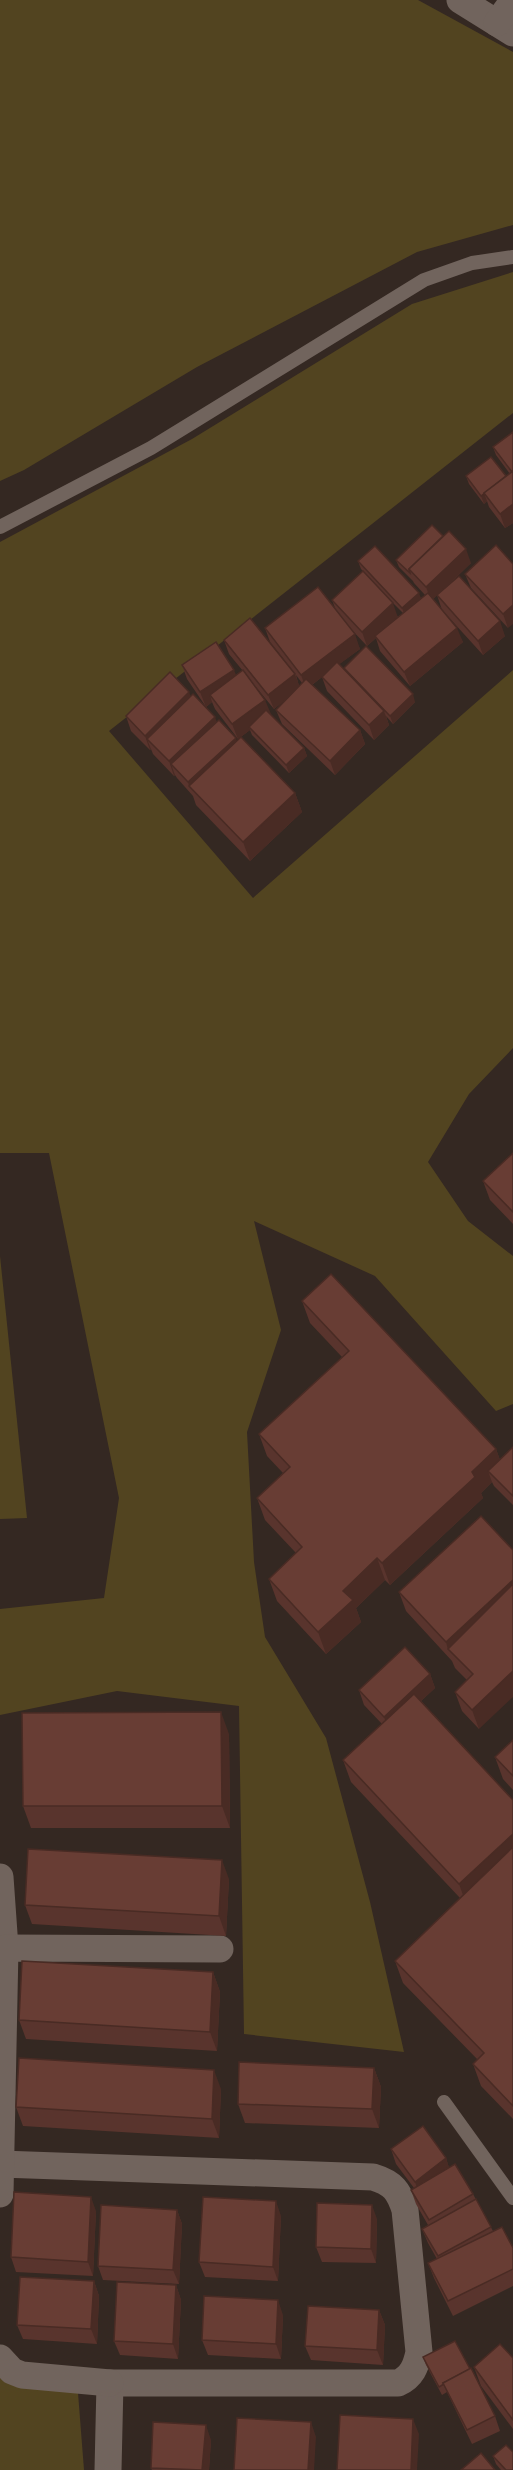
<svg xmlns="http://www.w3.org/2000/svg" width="513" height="2470" font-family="Montserrat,sans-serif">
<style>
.green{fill:#524420}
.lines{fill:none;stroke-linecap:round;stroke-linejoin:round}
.lane{stroke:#71645d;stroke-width:14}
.street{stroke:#71645d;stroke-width:27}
.wall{fill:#59342d;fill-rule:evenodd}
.shaded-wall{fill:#492b24}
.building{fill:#683d34;stroke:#492b24;stroke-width:1.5}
</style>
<rect width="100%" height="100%" fill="#342822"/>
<g class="green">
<polygon points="0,0 418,0 513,52 513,225 417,252 197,367 24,470 0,481"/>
<polygon points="513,272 513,413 109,731 253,898 513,670 513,1048 469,1094 428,1162 468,1221 513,1256 513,1404 496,1411 375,1276 254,1221 281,1330 247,1432 254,1562 265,1637 326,1738 370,1902 404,2052 244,2034 239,1706 117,1691 0,1715 0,1609 104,1598 119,1498 49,1153 0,1153 0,542 192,439 412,304"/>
<polygon points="0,1256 27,1518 0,1519"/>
<polygon points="0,2362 77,2380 84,2470 0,2470"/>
</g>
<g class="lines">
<g class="lane">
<polyline points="0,527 151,448 424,280 472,263 513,257"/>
<polyline points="444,2102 513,2198"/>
</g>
<g class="street">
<polyline points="460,0 513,33"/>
<polyline points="497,23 513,1"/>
<polyline points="0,1877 5,1948"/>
<path d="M1 2164 373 2177C393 2183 399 2191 405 2210L419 2352C416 2366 412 2377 398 2383H110L108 2470"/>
<polyline points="0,2194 5,1948 220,1949"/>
<polyline points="0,2358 12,2371 22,2375 110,2383"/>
</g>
</g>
<g class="wall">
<polygon points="513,432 513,523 505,528 489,507 487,501 484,504 469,484 466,476 506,476 510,474 496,455 493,447"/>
<polygon points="496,545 508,628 471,588 465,574"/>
<path d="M396 560 471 563 439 594 505 636 483 655 443 611 463 642 410 686 380 651 376 638 367 646 350 628 360 649 339 664 345 671 344 668 415 702 393 724 386 716 389 725 374 740 327 691 322 677 312 685 360 730 365 744 335 775 282 724 276 710 286 699 274 709 255 686 270 714 304 748 307 756 289 773 252 735 250 730 238 739 215 709 212 702 206 707 187 679 182 665 236 675 243 671 229 654 224 640 285 661 270 642 265 628 335 608 332 600 363 571 361 569 358 561 421 598 425 595 414 583 413 581 399 567ZM381 591 403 613 398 617ZM437 595 442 610 433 599ZM296 675 302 683 299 686Z"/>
<polygon points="191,696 216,722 236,738 236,741 295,793 302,812 250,861 196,805 193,796 177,778 175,775 174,776 153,754 151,749 150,750 131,731 126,716"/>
<polygon points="513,1153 513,1224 490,1200 483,1181"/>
<polygon points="302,1301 496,1449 500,1460 513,1447 513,1505 494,1486 492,1482 481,1493 483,1498 390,1585 385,1580 356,1608 361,1622 326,1654 277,1601 269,1579 296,1553 265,1520 257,1498 283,1473 267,1456 259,1434 342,1357 310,1323"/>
<polygon points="481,1516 479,1729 462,1711 455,1692 467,1680 455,1668 452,1661 406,1611 399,1592"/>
<polygon points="430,1674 435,1688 421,1701 513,1800 513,2119 481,2086 473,2064 478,2060 403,1983 395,1961 460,1898 351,1782 343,1760 382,1724 364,1705 359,1690"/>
<polygon points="229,1734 230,1828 31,1828 23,1806"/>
<polygon points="513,1740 513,1790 503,1779 495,1757"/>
<polygon points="229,1879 226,1936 32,1924 25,1905"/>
<polygon points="213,1972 220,1992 217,2051 26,2039 19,2020"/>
<polygon points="374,2068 381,2087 379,2128 245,2123 238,2104"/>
<polygon points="221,2089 219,2138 23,2126 16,2107"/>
<polygon points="391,2149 446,2158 449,2168 473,2194 493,2231 513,2248 513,2286 453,2316 434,2278 428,2263 437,2259 428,2243 422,2229 428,2225 416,2204 411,2190 414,2188 396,2164"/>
<polygon points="177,2210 182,2224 179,2284 103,2280 98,2266"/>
<polygon points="96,2211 93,2276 16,2272 11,2257"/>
<polygon points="281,2216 278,2281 205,2277 199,2262"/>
<polygon points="377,2219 376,2263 322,2262 316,2247"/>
<polygon points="94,2281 99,2296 97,2344 23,2339 17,2325"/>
<polygon points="176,2285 181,2300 178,2359 120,2355 114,2341"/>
<polygon points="379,2310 385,2325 383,2365 311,2360 305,2346"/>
<polygon points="283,2315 281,2359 208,2355 202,2340"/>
<polygon points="423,2357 495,2416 500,2431 472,2444 447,2392 442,2395 426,2365"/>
<polygon points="513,2358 513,2429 481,2386 474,2367"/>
<polygon points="211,2440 209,2470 152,2470 151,2468"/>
<polygon points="493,2456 513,2470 501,2470 496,2464"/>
</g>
<g class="shaded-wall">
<polygon points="484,493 487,501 484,504 481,496"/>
<polygon points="513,504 513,523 505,528 500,514"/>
<polygon points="466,549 471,563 431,601 426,587"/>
<polygon points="419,593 422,601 405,616 402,608"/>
<polygon points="393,603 398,618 375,636 376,638 367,646 362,632"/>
<polygon points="513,605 513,624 508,628 503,614"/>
<polygon points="500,621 505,636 483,655 478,641"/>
<polygon points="457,628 463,642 410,686 404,672"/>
<polygon points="355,634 360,649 306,689 301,675"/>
<polygon points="234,670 240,685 210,695 212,702 206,707 200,692"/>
<polygon points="295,674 300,688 274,709 268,695"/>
<polygon points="189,692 195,706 147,739 151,749 150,750 145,736"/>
<polygon points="413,694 415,702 393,724 390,716"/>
<polygon points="265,700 271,714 249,727 250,730 238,739 232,724"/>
<polygon points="384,711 389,725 374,740 369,725"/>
<polygon points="215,717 220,731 171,764 175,775 174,776 169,761"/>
<polygon points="360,730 365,744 335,775 330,761"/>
<polygon points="236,738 241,753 189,786 188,782"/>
<polygon points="304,748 307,756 289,773 286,765"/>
<polygon points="295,793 302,812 250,861 243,842"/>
<polygon points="496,1449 504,1471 488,1471 492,1482 481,1493 483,1498 390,1585 382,1563 472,1472"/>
<polygon points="377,1558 385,1580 356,1608 361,1622 326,1654 318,1632 343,1591"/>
<polygon points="513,1580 513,1605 448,1650 446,1642"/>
<polygon points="513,1671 513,1697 479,1729 472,1710"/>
<polygon points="430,1674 435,1688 389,1731 384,1717"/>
<polygon points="221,1712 229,1734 230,1828 222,1806"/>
<polygon points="513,1834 513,1864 467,1906 459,1884"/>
<polygon points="222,1860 229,1879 226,1936 219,1916"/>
<polygon points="213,1972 220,1992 217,2051 210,2032"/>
<polygon points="374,2068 381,2087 379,2128 372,2109"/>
<polygon points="214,2070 221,2089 219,2138 212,2119"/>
<polygon points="446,2158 451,2173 420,2196 415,2182"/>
<polygon points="91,2197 96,2211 93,2276 88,2262"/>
<polygon points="276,2201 281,2216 278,2281 273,2267"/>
<polygon points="372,2205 377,2219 376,2263 371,2249"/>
<polygon points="177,2210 182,2224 179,2284 173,2270"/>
<polygon points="94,2281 99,2296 97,2344 91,2329"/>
<polygon points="176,2285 181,2300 178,2359 173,2344"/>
<polygon points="278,2300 283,2315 281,2359 276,2344"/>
<polygon points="379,2310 385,2325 383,2365 377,2350"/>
<polygon points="413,2419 419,2434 417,2470 411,2470"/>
<polygon points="311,2422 316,2437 314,2470 308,2470"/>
<polygon points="206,2425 211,2440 209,2470 202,2470"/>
</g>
<g class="building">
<polygon points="513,432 513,471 512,472 493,447"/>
<polygon points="491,457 506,476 481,496 466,476"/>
<polygon points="513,471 513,504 500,514 484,493"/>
<polygon points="432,525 443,536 409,569 410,573 396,560"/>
<polygon points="449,531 466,549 426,587 409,569"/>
<polygon points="496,545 513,564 513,605 503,614 465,574"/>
<polygon points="375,546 419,593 402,608 358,561"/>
<polygon points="363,571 393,603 362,632 332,600"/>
<polygon points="459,576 500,621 478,641 437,595"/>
<polygon points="318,587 355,634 301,675 265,628"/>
<polygon points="428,593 457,628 404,672 375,636"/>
<polygon points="250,618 295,674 268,695 224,640"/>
<polygon points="216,642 234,670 200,692 182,665"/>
<polygon points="366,646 413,694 390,716 344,668"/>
<polygon points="337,662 384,711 369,725 322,677"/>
<polygon points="243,670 265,700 232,724 210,695"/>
<polygon points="170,672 189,692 145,736 126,716"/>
<polygon points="306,679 360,730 330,761 276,710"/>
<polygon points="193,694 215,717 169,761 147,739"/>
<polygon points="266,710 304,748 286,765 249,727"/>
<polygon points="219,720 236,738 188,782 171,764"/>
<polygon points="241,737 295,793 243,842 189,786"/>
<polygon points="513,1153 513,1212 483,1181"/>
<polygon points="331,1274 496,1449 472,1472 475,1477 382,1563 377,1558 343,1591 353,1600 318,1632 269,1579 302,1547 257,1498 290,1467 259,1434 349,1351 302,1301"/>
<polygon points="513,1447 513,1496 488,1471"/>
<polygon points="481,1516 513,1550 513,1580 446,1642 399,1592"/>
<polygon points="513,1584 513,1671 472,1710 455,1692 473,1674 448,1649"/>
<polygon points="405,1647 430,1674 384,1717 359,1690"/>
<polygon points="414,1694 513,1800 513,1834 459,1884 343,1760"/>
<polygon points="221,1712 222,1806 23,1806 22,1713"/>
<polygon points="513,1740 513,1776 495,1757"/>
<polygon points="513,1847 513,2106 473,2064 484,2053 395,1961"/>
<polygon points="28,1849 222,1860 219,1916 25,1905"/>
<polygon points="22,1961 213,1972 210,2032 19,2020"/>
<polygon points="19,2058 214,2070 212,2119 16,2107"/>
<polygon points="239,2062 374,2068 372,2109 238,2104"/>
<polygon points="423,2126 446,2158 415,2182 391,2149"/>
<polygon points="455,2164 473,2194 429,2220 411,2190"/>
<polygon points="14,2192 91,2197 88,2262 11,2257"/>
<polygon points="203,2197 276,2201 273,2267 199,2262"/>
<polygon points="476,2199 491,2227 438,2256 422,2229"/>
<polygon points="317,2203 372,2205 371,2249 316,2247"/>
<polygon points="101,2205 177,2210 173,2270 98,2266"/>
<polygon points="502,2227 513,2248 513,2269 448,2301 428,2263"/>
<polygon points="20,2277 94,2281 91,2329 17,2325"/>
<polygon points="117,2282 176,2285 173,2344 114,2341"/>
<polygon points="204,2296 278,2300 276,2344 202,2340"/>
<polygon points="308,2306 379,2310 377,2350 305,2346"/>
<polygon points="455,2341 470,2369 443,2383 444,2384 439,2387 423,2357"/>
<polygon points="500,2344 513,2358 513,2420 474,2367"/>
<polygon points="471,2368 495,2416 467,2430 443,2383"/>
<polygon points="340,2415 413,2419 411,2470 337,2470"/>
<polygon points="237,2418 311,2422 308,2470 234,2470"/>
<polygon points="153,2422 206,2425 202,2470 151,2468"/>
<polygon points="506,2445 513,2452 513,2470 506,2470 493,2456"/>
<polygon points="481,2453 495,2470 461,2470"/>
</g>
</svg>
